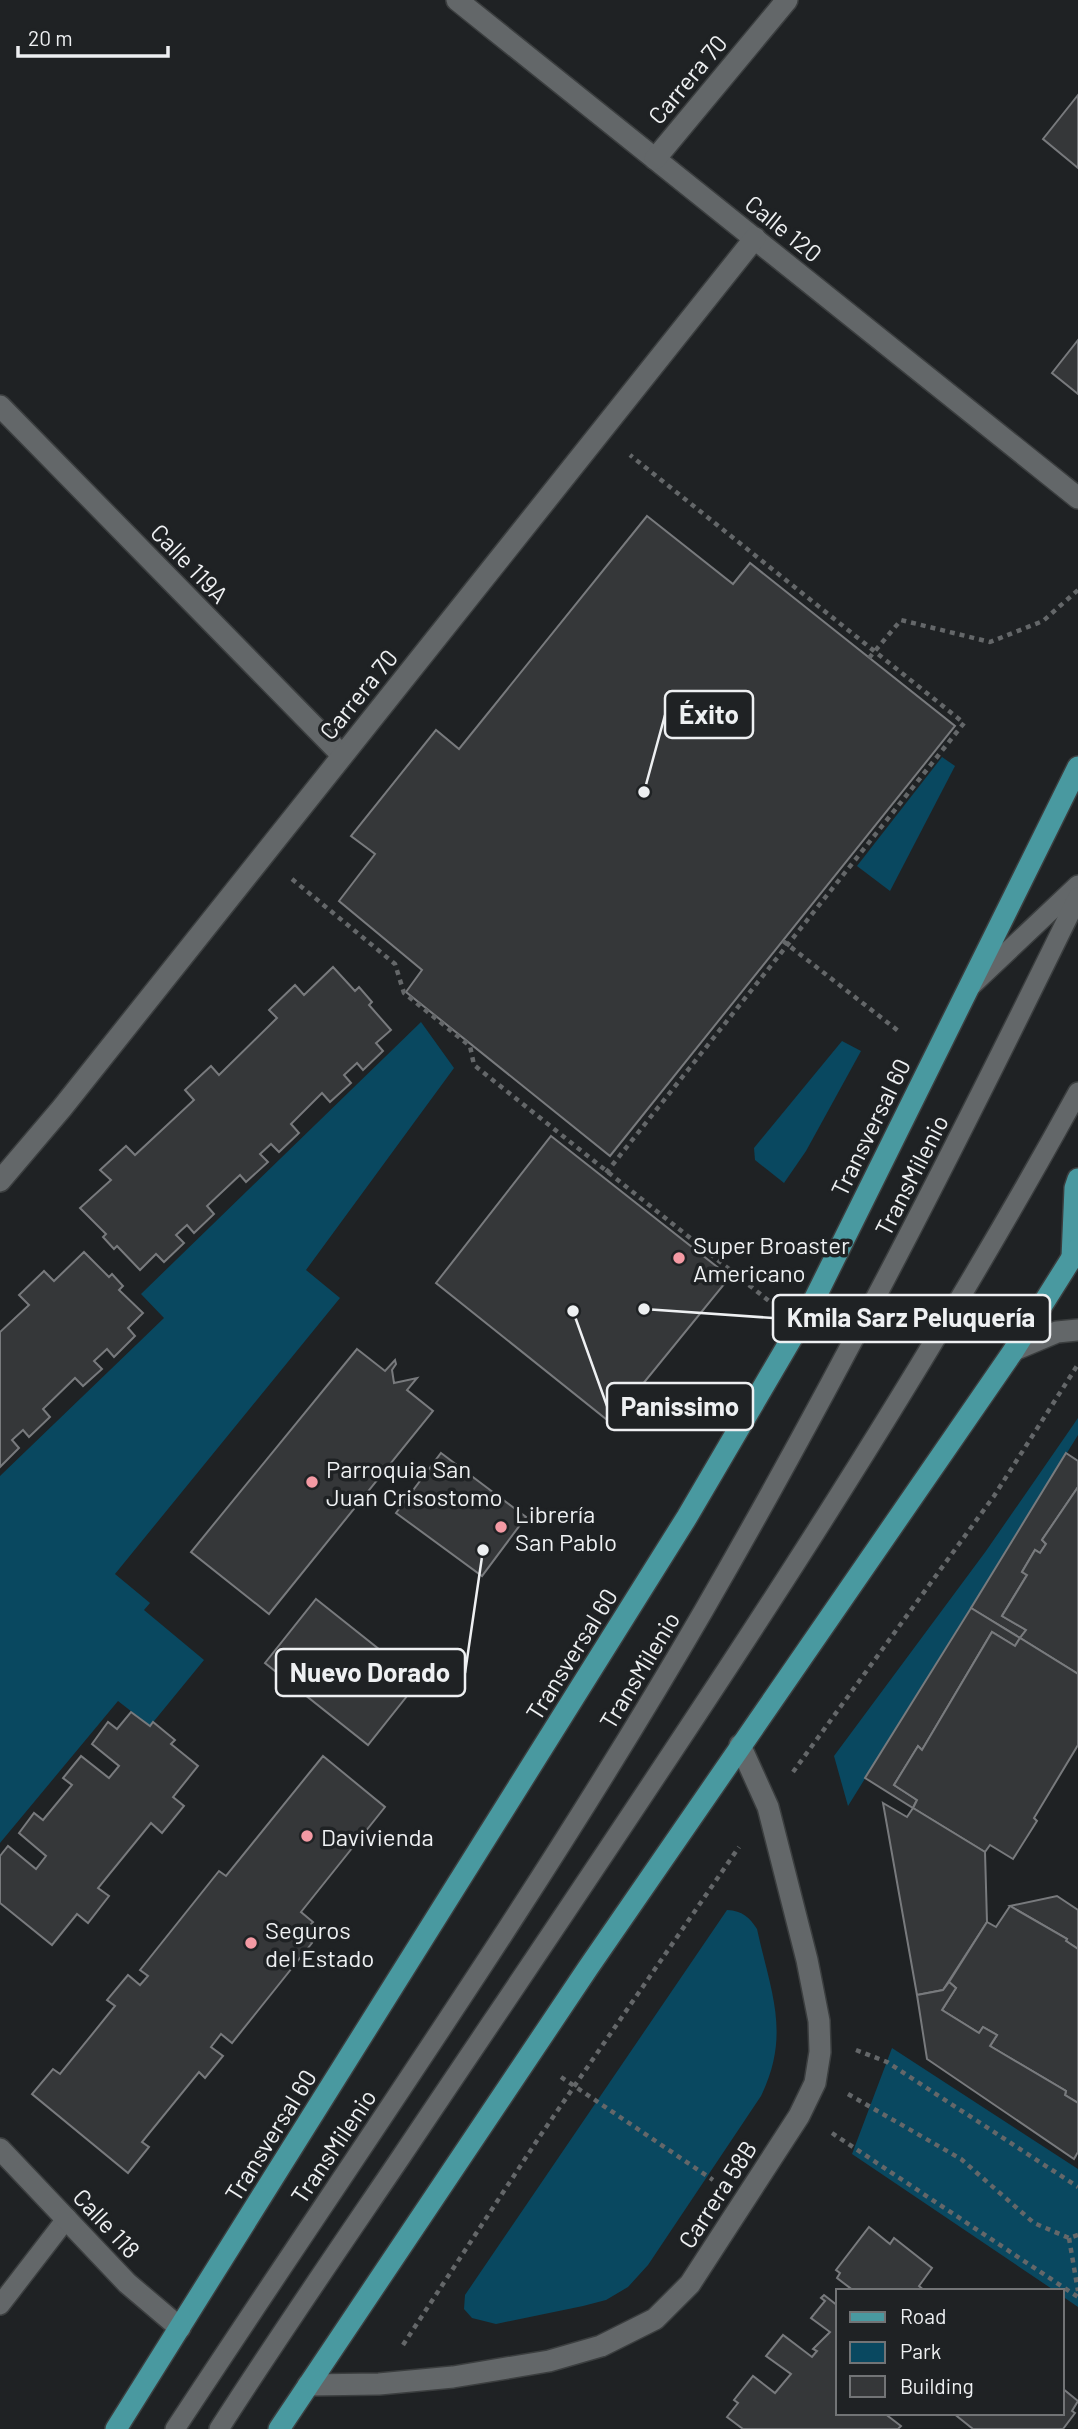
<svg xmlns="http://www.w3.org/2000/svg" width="1078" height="2429" font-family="Barlow,sans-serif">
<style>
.green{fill:#094860}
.building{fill:#353739;stroke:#787a7d;stroke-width:2}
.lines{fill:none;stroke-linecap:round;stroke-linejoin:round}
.lane-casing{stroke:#3b3e3f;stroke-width:22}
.street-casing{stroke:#3b3e3f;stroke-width:24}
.primary-casing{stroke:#3b3e3f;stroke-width:24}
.path{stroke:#646769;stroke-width:4.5;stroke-dasharray:5 5;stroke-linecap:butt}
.lane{stroke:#636769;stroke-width:19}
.street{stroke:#636769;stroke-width:21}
.primary{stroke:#4999a0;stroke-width:21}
.poi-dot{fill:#f49aa4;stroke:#1f2224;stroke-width:2.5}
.labels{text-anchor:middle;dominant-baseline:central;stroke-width:7;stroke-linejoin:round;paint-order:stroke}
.street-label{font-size:24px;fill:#eef0f2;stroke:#1f2224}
.poi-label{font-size:24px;fill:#eef0f2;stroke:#1f2224;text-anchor:start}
.leader{fill:none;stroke:#eef0f2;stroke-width:2.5}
.callout-dot{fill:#eef0f2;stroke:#1f2224;stroke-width:2.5}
.callout{fill:#1f2224;stroke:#eef0f2;stroke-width:2.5}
.callout-label{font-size:26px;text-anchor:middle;font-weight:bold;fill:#eef0f2}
</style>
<rect width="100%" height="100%" fill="#1f2224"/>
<g class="green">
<polygon points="942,757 955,766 890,891 857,866"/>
<polygon points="421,1022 454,1068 306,1270 340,1298 115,1574 150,1603 144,1610 204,1660 150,1726 118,1701 0,1843 0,1476 164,1318 141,1294"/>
<polygon points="842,1041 861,1051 806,1151 784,1183 755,1160 754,1148"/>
<polygon points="1078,1418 1078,1435 848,1806 834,1756 986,1551"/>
<path d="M727 1910C743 1911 749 1917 757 1929 771 1993 791 2034 761 2096L648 2265 628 2287 606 2300 583 2306 496 2324 472 2318 464 2309 465 2295Z"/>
<polygon points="892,2048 1078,2169 1078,2307 1062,2296 1062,2291 1055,2291 852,2154"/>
</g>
<g class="building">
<polygon points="1078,95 1078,168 1043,139"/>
<polygon points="1078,340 1078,394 1052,373"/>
<polygon points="647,516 733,584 750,563 955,726 610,1156 406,992 422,970 339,901 375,854 351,836 436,730 459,749"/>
<polygon points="333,967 355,991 359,987 372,1002 369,1005 391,1030 376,1043 383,1051 363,1070 357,1063 344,1075 351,1083 330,1102 322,1093 291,1124 299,1133 279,1152 271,1144 260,1154 268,1162 246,1182 240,1175 207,1206 214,1214 194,1233 187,1225 176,1235 184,1243 164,1262 156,1254 140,1270 117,1246 114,1249 103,1237 106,1234 80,1208 111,1180 100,1170 126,1146 135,1155 194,1100 185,1090 211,1066 219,1075 277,1018 269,1010 295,985 304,995"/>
<polygon points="551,1136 730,1277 611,1423 436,1283"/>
<polygon points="84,1252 109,1277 112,1274 123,1286 119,1290 143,1313 128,1328 135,1336 114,1357 107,1349 94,1361 102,1369 83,1386 75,1378 43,1409 50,1417 29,1437 23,1430 12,1440 19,1448 0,1467 0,1332 29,1305 19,1295 44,1271 54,1281"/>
<polygon points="357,1349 385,1371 395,1360 396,1364 392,1370 394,1383 417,1378 407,1390 433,1411 269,1614 191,1552"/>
<polygon points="441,1453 526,1517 482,1576 396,1513"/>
<polygon points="1066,1453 1078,1461 1078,1487 1042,1540 1046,1544 1040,1553 1035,1550 1022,1572 1027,1575 1002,1616 1026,1630 1020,1638 971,1608"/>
<polygon points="1078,1487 1078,1674 1020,1638 1026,1630 1002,1616 1027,1575 1022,1572 1035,1550 1040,1553 1046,1544 1042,1540"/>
<polygon points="316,1599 419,1681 368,1745 265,1663"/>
<polygon points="971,1608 1020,1638 1015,1646 992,1632 922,1750 918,1746 894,1785 917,1800 913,1808 865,1778"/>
<polygon points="992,1632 1015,1646 1020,1638 1078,1674 1078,1745 1034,1818 1037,1821 1013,1859 990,1845 985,1852 913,1808 917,1800 894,1785 918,1746 922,1750"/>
<polygon points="131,1712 150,1726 153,1722 175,1740 171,1744 198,1766 173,1797 184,1806 162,1833 151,1823 98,1888 109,1896 88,1923 77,1914 52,1945 0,1903 0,1856 8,1846 36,1869 46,1856 19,1833 34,1813 43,1820 72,1785 63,1778 81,1756 109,1778 119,1766 92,1744 108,1722 117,1729"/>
<polygon points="323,1756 385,1807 301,1912 313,1922 302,1935 312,1943 232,2043 221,2034 211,2047 223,2056 205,2078 199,2072 142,2142 149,2147 128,2173 32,2094 53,2069 60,2074 115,2006 107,2000 128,1975 140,1985 148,1976 140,1970 219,1871 226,1876"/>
<polygon points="883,1803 907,1817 913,1808 985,1852 987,1922 943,1990 917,1995"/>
<polygon points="1057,1896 1078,1910 1078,1949 1066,1941 1067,1939 1010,1906"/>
<polygon points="1010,1906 1067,1939 1066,1941 1078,1949 1078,2103 1065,2095 1066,2091 990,2046 997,2035 983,2027 979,2033 942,2010 956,1988 949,1982 987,1922 996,1927"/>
<polygon points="949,1982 956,1988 942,2010 979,2033 983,2027 997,2035 990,2046 1066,2091 1065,2095 1078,2103 1078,2152 1074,2159 927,2059 917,1995 943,1990"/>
<polygon points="869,2227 890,2244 894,2238 932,2268 919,2286 925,2291 854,2291 837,2278 840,2273 836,2270"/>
<polygon points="824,2295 838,2306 838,2413 884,2413 901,2426 898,2429 743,2429 727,2417 738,2403 734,2400 753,2376 775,2393 791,2374 766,2356 783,2335 812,2357 817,2351 813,2349 830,2332 811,2318 825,2301 821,2298"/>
<polygon points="1062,2388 1078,2401 1072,2411 1075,2413 1063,2429 973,2429 953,2413 1062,2413"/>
</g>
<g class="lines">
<defs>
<g id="lane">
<polyline points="972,985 1078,885"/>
<polyline points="0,2305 67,2218"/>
<path d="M175 2429C353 2158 541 1891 704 1610 838 1378 960 1138 1078 897"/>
<path d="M219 2429C278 2337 340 2247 401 2157 635 1808 876 1460 1078 1092"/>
</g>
<g id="street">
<polyline points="457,0 1078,498"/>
<polyline points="655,159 787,0"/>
<polyline points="0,406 342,755"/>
<polyline points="0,1181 62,1108 755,238"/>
<polyline points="1014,1350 1057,1332 1078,1330"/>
<polyline points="0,2149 127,2283 180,2328"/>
<polyline points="308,2385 379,2384 453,2377 549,2361 601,2346 655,2319 690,2284 799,2116 815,2083 820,2052 819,2021 807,1960 768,1807 740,1745"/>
</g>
<g id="primary">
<polyline points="1072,1258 1075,1188 1078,1179"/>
<polyline points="116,2429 687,1517 813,1302 1078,767"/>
<polyline points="279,2429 588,1968 1014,1350 1078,1248"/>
</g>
</defs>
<use href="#lane" class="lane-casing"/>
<use href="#street" class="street-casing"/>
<use href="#primary" class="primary-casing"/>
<g class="path">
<polyline points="869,658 901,620 990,642 1043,621 1078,590"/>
<polyline points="292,879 395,964 404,993 470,1046 474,1065 769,1301"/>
<polyline points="783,941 901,1033"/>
<polyline points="606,1173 964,723 630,455"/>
<polyline points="793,1772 994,1496 1077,1366"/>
<polyline points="856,2050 887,2062 1078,2187"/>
<polyline points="561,2077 713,2180"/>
<polyline points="848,2094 961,2159 1034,2223 1069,2238 1078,2235"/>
<polyline points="832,2133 1078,2297"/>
<polyline points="1069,2238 1078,2291"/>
<polyline points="403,2345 540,2136 739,1847"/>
</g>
<use href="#lane" class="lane"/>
<use href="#street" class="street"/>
<use href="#primary" class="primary"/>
</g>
<g class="poi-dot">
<circle cx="679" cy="1258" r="7"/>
<circle cx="312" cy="1482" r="7"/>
<circle cx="501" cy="1527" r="7"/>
<circle cx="307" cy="1836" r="7"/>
<circle cx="251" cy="1943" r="7"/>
</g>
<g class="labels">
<g class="street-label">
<text transform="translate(687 79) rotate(-50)">Carrera 70</text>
<text transform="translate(784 228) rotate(39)">Calle 120</text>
<text transform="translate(190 563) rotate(46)">Calle 119A</text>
<text transform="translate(358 694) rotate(-51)">Carrera 70</text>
<text transform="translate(870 1127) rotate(-64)">Transversal 60</text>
<text transform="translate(911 1175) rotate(-63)">TransMilenio</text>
<text transform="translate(571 1654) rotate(-58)">Transversal 60</text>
<text transform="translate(639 1670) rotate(-59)">TransMilenio</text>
<text transform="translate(270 2135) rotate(-58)">Transversal 60</text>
<text transform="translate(333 2146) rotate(-56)">TransMilenio</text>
<text transform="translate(717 2194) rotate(-57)">Carrera 58B</text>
<text transform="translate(107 2223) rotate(47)">Calle 118</text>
</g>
<g class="poi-label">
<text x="693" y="1244">Super Broaster<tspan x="693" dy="28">Americano</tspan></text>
<text x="326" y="1468">Parroquia San<tspan x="326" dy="28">Juan Crisostomo</tspan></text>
<text x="515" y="1513">Librería<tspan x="515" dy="28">San Pablo</tspan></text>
<text x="321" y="1836">Davivienda</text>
<text x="265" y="1929">Seguros<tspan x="265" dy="28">del Estado</tspan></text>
</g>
</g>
<path class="leader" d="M644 792L665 715M644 1309L773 1318M573 1311L607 1406M483 1550L465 1673"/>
<g class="callout-dot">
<circle cx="644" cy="792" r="7"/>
<circle cx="644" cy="1309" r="7"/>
<circle cx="573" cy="1311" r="7"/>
<circle cx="483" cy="1550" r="7"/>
</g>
<g class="callout">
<rect x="665" y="691" width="88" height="47" rx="7"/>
<rect x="773" y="1295" width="277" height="47" rx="7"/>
<rect x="607" y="1383" width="146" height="47" rx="7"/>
<rect x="276" y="1649" width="189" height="47" rx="7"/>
</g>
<g class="callout-label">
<text x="709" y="724">Éxito</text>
<text x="911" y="1327">Kmila Sarz Peluquería</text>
<text x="680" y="1416">Panissimo</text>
<text x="370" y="1682">Nuevo Dorado</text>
</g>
<rect x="836" y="2289" width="228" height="126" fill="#1f2224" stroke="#727476" stroke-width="2"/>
<rect x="850" y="2312" width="35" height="10" fill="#4999a0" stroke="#727476" stroke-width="2"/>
<text x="900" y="2324" font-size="21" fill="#eef0f2">Road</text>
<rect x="850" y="2342" width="35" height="21" fill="#094860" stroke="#727476" stroke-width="2"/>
<text x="900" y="2359" font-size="21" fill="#eef0f2">Park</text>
<rect x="850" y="2376" width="35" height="21" fill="#353739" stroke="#727476" stroke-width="2"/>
<text x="900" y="2394" font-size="21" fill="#eef0f2">Building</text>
<path d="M18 46v10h150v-10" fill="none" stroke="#eef0f2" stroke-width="3.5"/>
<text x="28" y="46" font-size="21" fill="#eef0f2" stroke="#1f2224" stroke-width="5" paint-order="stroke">20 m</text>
</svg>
